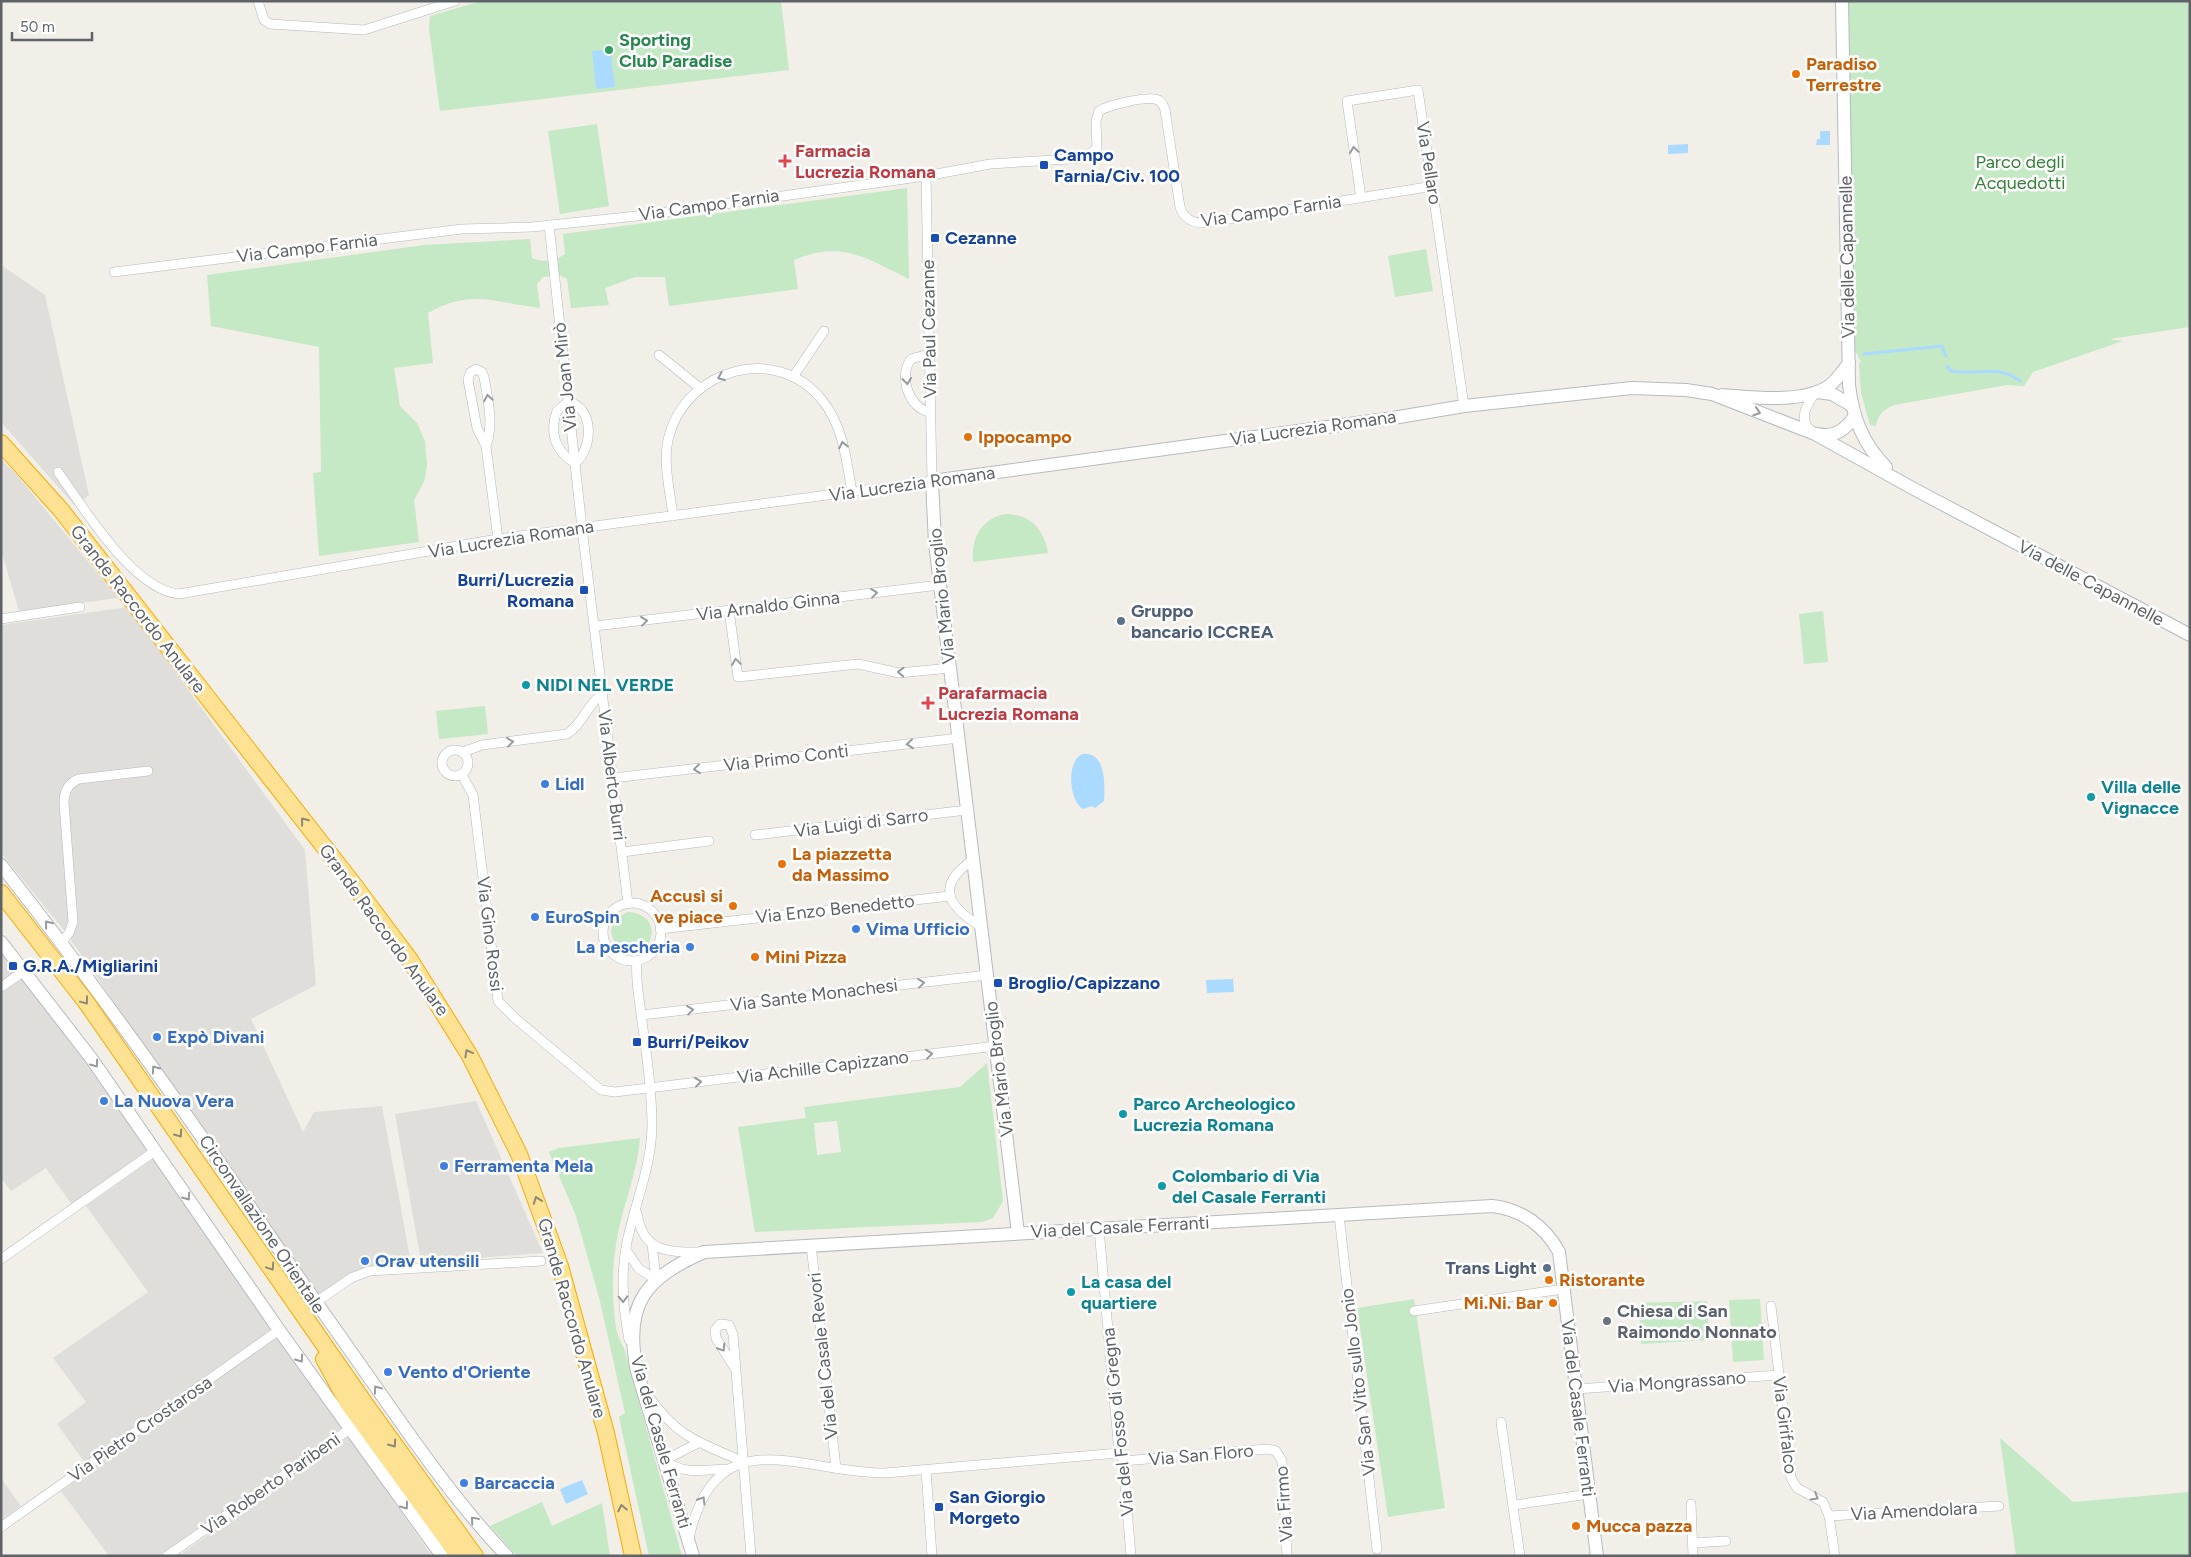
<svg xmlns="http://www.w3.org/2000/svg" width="2191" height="1557" font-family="Figtree,sans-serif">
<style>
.industrial{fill:#e0deda}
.green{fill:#c5e8c5;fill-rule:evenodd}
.water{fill:#aadaff}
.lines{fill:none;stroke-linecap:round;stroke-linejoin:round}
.stream{stroke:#aadaff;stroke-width:3}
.street-casing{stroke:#b5b8bc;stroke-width:10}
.secondary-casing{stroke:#b6babf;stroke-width:14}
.highway-casing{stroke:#f9ab00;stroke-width:18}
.street{stroke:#fff;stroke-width:9}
.secondary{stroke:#fff;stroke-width:12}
.highway{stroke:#fde293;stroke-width:16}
.oneway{stroke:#979a9d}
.oneway2{stroke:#8e8975}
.leisure-dot{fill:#2e9e5b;stroke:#fff;stroke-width:2}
.food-dot{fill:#e8710a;stroke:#fff;stroke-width:2}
.health-dot{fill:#e0444e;stroke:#fff;stroke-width:2}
.transit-dot{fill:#1a4fb4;stroke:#fff;stroke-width:2}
.service-dot{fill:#5c6f8a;stroke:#fff;stroke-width:2}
.culture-dot{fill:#0f9aa8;stroke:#fff;stroke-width:2}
.shop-dot{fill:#3f7fe0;stroke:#fff;stroke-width:2}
.worship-dot{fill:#6b7280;stroke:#fff;stroke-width:2}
.labels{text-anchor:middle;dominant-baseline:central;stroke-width:5;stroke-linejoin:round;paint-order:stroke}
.leisure-label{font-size:18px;font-weight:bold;fill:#27864d;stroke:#fff;text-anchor:start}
.food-label{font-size:18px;font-weight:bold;fill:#c56008;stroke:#fff;text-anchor:start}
.health-label{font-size:18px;font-weight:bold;fill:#be3a42;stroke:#fff;text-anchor:start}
.transit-label{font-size:18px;font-weight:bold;fill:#164399;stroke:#fff;text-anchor:start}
.park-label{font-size:18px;fill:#348238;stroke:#fff}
.street-label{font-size:18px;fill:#5f6368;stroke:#fff}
.service-label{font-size:18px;font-weight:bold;fill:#4e5e75;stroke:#fff;text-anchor:start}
.culture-label{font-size:18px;font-weight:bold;fill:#0d838f;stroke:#fff;text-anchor:start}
.shop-label{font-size:18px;font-weight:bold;fill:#366cbe;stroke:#fff;text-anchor:start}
.worship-label{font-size:18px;font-weight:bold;fill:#5b616d;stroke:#fff;text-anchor:start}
</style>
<rect width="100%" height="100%" fill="#f1efe8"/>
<g class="industrial">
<polygon points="1,265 45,295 89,495 75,506 1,422"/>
<polygon points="1,459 17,475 118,598 19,611 1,550"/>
<polygon points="128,607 305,850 316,985 251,1019 303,1132 314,1112 382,1106 411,1263 369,1266 348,1275 319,1296 63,929 1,853 1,625"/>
<polygon points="1,948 20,970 1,983"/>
<polygon points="23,978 149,1149 72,1205 46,1168 11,1191 1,1178 1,993"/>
<polygon points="476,1101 543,1253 421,1262 395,1114"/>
<polygon points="154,1158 275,1329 85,1463 57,1424 86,1402 53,1358 148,1292 86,1206"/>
<polygon points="278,1336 342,1428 160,1556 109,1556 61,1491"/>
<polygon points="348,1436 432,1556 178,1556"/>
<polygon points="1,1478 21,1506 1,1520"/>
</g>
<g class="green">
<polygon points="481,1 781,1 789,70 440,111 429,29 430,16"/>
<path d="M1846 1H2190V327L2109 339 2123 341 2033 372 2024 386 2007 385 1894 405C1883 410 1878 414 1876 426L1870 425 1861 393 1859 364 1861 362 1854 348Z"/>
<polygon points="597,124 609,206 560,214 548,131"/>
<path d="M907 188 909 279C866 258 842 240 794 260L798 289 669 306 665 277H635L605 288 609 305 571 308 567 279 559 275 543 277 537 284 540 308C496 303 471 288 428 313L433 363 394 368 400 406 417 423 425 441 427 466 424 482 414 500 419 542 319 556 313 473 321 472 319 347 211 326 207 275 424 245 530 239 532 258C543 263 555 262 565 254L563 234Z"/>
<polygon points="1426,249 1433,291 1395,297 1388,256"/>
<path d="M1005 514C1030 514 1044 529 1048 553L973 562C971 538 981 519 1005 514Z"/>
<polygon points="1823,611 1828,662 1804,664 1799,614"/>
<polygon points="485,706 488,734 439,739 436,711"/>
<path d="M628 912C643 912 657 924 650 940 635 975 586 928 628 912Z"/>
<path d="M987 1063 1003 1201 993 1218 982 1222 755 1232 738 1127 806 1118 804 1107 960 1087ZM837 1121 841 1152 817 1155 814 1123Z"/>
<path d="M640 1138C638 1165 629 1190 622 1216 614 1245 611 1278 614 1308 615 1324 616 1335 624 1348L682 1556H649L619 1417 625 1413 600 1301 576 1216 549 1152 559 1148Z"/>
<polygon points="1414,1299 1445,1508 1388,1517 1357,1308"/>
<polygon points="1760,1299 1764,1360 1733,1362 1729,1300"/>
<polygon points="1707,1301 1709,1340 1641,1344 1639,1303"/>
<polygon points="2000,1438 2073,1502 2190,1492 2190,1556 2016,1556"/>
<polygon points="542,1502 552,1526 602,1503 610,1556 517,1556 490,1526"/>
</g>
<g class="water">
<polygon points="610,49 615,87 596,89 592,51"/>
<polygon points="1820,131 1830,131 1830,145 1816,145 1817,139 1820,139"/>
<polygon points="1688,144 1688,153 1668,154 1668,145"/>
<path d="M1082 754C1106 751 1105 784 1104 801L1095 808 1092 806 1083 809C1069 801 1066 762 1082 754Z"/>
<polygon points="1233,979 1234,992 1207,993 1206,980"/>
<polygon points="582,1480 588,1494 566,1504 560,1489"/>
</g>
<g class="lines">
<g class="stream">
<polyline points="1864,354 1942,346 1946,356"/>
<path d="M1947 366 1951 371C1977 376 1997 363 2020 381"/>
</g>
<defs>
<g id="street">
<polyline points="258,1 264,20 270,24 364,30 455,1"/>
<polyline points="1361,198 1347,101 1418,90 1464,406"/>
<polyline points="549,225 582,528 628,904"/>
<path d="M114 272 462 229 532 227 646 215 926 176 990 164 1085 158 1097 148 1096 121 1099 111C1108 105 1144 97 1155 99 1161 100 1163 104 1165 110L1180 207C1184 219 1192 223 1205 223L1433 186"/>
<path d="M929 354 911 359C898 376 909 409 930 412"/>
<polyline points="659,355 700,388"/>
<polyline points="793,377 824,331"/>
<path d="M568 402C595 407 593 449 575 463 555 452 549 432 557 411Z"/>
<path d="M1813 432C1797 421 1806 405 1816 392"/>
<path d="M486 446C494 423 488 401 484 377L482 372 476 369 470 373 468 380 477 428 486 446 498 539"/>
<path d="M58 472C84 508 133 590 179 594L498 539 932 481 926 176"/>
<path d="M673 516C670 490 662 461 669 436 687 369 776 343 822 400 843 425 847 462 852 493"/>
<polyline points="729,610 738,677 858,664 899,673 950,668"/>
<polyline points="1,619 80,607"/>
<polyline points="595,626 940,585"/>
<circle cx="455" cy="763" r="13"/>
<path d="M463 752 482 745 567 734C582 725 587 705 602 694"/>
<polyline points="462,775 473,795 498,1001 516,1019 601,1090 615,1092 996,1046"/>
<polyline points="613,778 959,738"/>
<polyline points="755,835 967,810"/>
<polyline points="622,852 709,841"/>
<path d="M974 859C934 886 948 907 982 927"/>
<circle cx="632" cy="932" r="29"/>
<polyline points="660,929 950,896"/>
<path d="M62 942 69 933 73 922 64 803C64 792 68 783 79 779L148 771"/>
<polyline points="1,987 24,971"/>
<polyline points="642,1015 987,975"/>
<path d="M637 1213C643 1253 668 1252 702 1252"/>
<polyline points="1339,1215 1377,1549"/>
<polyline points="1099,1229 1119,1453 1123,1461 1131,1556"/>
<polyline points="811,1245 836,1468"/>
<polyline points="626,1250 639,1269 656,1279 652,1244"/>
<polyline points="1,1259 155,1151"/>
<polyline points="315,1303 351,1278 369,1271 541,1261"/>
<polyline points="1771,1306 1791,1478 1797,1488 1823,1502 1829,1516 1835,1556"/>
<polyline points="1414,1311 1563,1289"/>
<path d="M629 1340C623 1308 620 1275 627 1242 635 1203 651 1168 652 1127 652 1089 646 1051 641 1014 639 996 635 978 637 961"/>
<polyline points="736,1370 716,1338 715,1330 720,1324 729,1325 733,1334 751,1556"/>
<polyline points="1576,1389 1779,1375"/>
<path d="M647 1394C676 1436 697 1442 742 1461"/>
<polyline points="1501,1422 1520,1556"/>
<path d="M698 1443 665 1460C681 1476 708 1469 729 1469"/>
<polyline points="1123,1461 1267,1449 1276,1451 1282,1461 1287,1556"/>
<polyline points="926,1470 932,1556"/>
<polyline points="1691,1504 1693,1556"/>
<polyline points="1514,1505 1589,1494"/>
<polyline points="1829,1516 1999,1506"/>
<polyline points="1,1527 279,1330"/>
<path d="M689 1538C717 1416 799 1473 885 1473L1119 1453"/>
<polyline points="1693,1543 1726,1541"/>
<polyline points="167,1556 350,1429"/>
</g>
<g id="secondary">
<path d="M1842 1 1849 385C1853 418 1863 444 1886 467"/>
<polyline points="1817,392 1832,394 1851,405"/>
<path d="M1722 395C1752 397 1802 404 1829 386 1837 380 1843 371 1849 363"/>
<path d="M1818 434C1834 438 1845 430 1854 417"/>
<path d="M1 865C98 988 188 1115 276 1245 312 1297 349 1348 385 1400 423 1454 461 1508 507 1556"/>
<polyline points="1,942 91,1058 279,1330 442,1556"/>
<polyline points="1018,1233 935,543 932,481 1393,418 1464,406 1632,388 1686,390 1712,394 1815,434 1914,489 2190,635"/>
<path d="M693 1556 637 1371C623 1303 646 1278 704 1252L1492 1206C1521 1209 1545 1226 1559 1252L1597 1556"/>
</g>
<g id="highway">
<polyline points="1,443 61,510 354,885 410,960 470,1056 519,1154 560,1266 606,1433 633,1556"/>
<polyline points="1,893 86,1002 368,1408 475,1556"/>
<polyline points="324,1359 348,1403 459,1556"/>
</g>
</defs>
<use href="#street" class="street-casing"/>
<use href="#secondary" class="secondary-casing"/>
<use href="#highway" class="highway-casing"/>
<use href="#street" class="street"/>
<use href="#secondary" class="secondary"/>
<use href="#highway" class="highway"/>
</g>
<defs><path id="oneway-chevron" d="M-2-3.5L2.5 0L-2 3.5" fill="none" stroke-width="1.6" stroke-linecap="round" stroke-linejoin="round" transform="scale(1.25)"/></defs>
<g class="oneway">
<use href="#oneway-chevron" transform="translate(1354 150) rotate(-98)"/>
<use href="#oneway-chevron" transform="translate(721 377) rotate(157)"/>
<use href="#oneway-chevron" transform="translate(907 381) rotate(84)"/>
<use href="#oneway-chevron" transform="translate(488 398) rotate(-99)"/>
<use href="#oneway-chevron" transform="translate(1757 412) rotate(18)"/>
<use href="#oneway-chevron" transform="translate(843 445) rotate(-102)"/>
<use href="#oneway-chevron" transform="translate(874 593) rotate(-7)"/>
<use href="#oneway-chevron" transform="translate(644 621) rotate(-7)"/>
<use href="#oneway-chevron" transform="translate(736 662) rotate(-98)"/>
<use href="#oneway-chevron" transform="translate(901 672) rotate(-178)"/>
<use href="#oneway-chevron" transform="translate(510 742) rotate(-7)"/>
<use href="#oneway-chevron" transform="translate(910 744) rotate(174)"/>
<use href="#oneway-chevron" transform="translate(697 769) rotate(173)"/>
<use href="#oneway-chevron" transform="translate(48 924) rotate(-128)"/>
<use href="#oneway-chevron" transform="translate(921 983) rotate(-7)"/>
<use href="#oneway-chevron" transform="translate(690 1010) rotate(-7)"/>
<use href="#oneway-chevron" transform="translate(929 1054) rotate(-6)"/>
<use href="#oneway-chevron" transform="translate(95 1064) rotate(55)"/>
<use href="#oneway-chevron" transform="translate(155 1069) rotate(-125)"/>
<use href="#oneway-chevron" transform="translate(698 1082) rotate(-6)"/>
<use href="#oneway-chevron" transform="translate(187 1197) rotate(55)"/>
<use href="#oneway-chevron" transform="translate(623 1299) rotate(88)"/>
<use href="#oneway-chevron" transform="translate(722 1348) rotate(57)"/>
<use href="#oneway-chevron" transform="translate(300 1359) rotate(55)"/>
<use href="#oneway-chevron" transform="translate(377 1389) rotate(-126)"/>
<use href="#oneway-chevron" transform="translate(1815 1497) rotate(31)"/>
<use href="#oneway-chevron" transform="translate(702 1500) rotate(-58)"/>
<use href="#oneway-chevron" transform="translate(405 1506) rotate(54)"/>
<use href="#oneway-chevron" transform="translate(474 1520) rotate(-131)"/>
</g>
<g class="oneway2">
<use href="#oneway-chevron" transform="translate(304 821) rotate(-128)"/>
<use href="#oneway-chevron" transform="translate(85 1001) rotate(53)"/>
<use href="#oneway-chevron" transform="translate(468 1053) rotate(-119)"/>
<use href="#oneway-chevron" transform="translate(179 1134) rotate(55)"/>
<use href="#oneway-chevron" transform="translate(537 1200) rotate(-110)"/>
<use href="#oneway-chevron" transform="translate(271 1267) rotate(56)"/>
<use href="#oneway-chevron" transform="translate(393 1444) rotate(55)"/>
<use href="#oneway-chevron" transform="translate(622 1508) rotate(-102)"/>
</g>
<circle class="leisure-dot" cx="609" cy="50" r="5"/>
<g class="food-dot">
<circle cx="1796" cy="74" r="5"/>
<circle cx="968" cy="437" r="5"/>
<circle cx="782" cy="864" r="5"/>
<circle cx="733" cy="906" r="5"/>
<circle cx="755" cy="957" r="5"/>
<circle cx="1549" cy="1280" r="5"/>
<circle cx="1553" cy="1303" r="5"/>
<circle cx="1576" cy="1526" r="5"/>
</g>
<g class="health-dot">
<path d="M782.5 153.5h5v5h5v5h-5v5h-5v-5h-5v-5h5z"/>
<path d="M925.5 695.5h5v5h5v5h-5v5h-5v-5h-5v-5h5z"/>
</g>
<g class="transit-dot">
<rect x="1039" y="160" width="10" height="10" rx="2.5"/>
<rect x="930" y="233" width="10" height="10" rx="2.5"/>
<rect x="579" y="585" width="10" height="10" rx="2.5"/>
<rect x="8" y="961" width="10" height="10" rx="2.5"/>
<rect x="993" y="978" width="10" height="10" rx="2.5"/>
<rect x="632" y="1037" width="10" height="10" rx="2.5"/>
<rect x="934" y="1502" width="10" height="10" rx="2.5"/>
</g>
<g class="service-dot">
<circle cx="1121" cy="621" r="5"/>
<circle cx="1547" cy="1268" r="5"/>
</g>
<g class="culture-dot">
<circle cx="526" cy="685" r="5"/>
<circle cx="2091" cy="797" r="5"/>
<circle cx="1123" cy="1114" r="5"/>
<circle cx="1162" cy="1186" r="5"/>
<circle cx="1071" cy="1292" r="5"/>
</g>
<g class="shop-dot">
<circle cx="545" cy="784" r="5"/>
<circle cx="535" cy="917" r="5"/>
<circle cx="856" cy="929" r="5"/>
<circle cx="690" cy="947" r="5"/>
<circle cx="157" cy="1037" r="5"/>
<circle cx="104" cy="1101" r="5"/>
<circle cx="444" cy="1166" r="5"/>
<circle cx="365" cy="1261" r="5"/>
<circle cx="388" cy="1372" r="5"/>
<circle cx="464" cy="1483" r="5"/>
</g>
<circle class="worship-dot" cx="1607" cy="1321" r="5"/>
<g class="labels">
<g class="leisure-label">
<text x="619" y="40">Sporting<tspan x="619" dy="21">Club Paradise</tspan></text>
</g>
<g class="food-label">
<text x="1806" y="64">Paradiso<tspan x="1806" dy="21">Terrestre</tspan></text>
<text x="978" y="437">Ippocampo</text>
<text x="792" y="854">La piazzetta<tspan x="792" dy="21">da Massimo</tspan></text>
<text x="723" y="896" text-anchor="end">Accusì si<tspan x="723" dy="21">ve piace</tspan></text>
<text x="765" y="957">Mini Pizza</text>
<text x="1559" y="1280">Ristorante</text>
<text x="1543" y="1303" text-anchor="end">Mi.Ni. Bar</text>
<text x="1586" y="1526">Mucca pazza</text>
</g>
<g class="health-label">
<text x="795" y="151">Farmacia<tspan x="795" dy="21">Lucrezia Romana</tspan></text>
<text x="938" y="693">Parafarmacia<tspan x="938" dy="21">Lucrezia Romana</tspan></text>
</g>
<g class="transit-label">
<text x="1054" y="155">Campo<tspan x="1054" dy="21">Farnia/Civ. 100</tspan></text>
<text x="945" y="238">Cezanne</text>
<text x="574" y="580" text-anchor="end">Burri/Lucrezia<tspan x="574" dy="21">Romana</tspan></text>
<text x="23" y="966">G.R.A./Migliarini</text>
<text x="1008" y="983">Broglio/Capizzano</text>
<text x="647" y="1042">Burri/Peikov</text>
<text x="949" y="1497">San Giorgio<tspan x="949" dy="21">Morgeto</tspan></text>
</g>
<g class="park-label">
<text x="2020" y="162">Parco degli<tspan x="2020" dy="21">Acquedotti</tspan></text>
</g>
<g class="street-label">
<text transform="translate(1429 163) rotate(81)">Via Pellaro</text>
<text transform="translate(709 205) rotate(-8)">Via Campo Farnia</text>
<text transform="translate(1271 211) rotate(-8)">Via Campo Farnia</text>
<text transform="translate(307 248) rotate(-7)">Via Campo Farnia</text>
<text transform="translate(1847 257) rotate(-91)">Via delle Capannelle</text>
<text transform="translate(929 329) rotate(-91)">Via Paul Cezanne</text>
<text transform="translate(565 377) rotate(-96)">Via Joan Mirò</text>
<text transform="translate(1313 428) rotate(-8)">Via Lucrezia Romana</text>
<text transform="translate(912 484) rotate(-8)">Via Lucrezia Romana</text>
<text transform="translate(511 539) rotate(-9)">Via Lucrezia Romana</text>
<text transform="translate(2091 583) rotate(28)">Via delle Capannelle</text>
<text transform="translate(942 596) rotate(-96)">Via Mario Broglio</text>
<text transform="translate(768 606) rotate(-7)">Via Arnaldo Ginna</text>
<text transform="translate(138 609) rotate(52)">Grande Raccordo Anulare</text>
<text transform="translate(786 758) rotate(-7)">Via Primo Conti</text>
<text transform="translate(612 775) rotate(83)">Via Alberto Burri</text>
<text transform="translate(861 823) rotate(-7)">Via Luigi di Sarro</text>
<text transform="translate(835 909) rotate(-6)">Via Enzo Benedetto</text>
<text transform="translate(384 930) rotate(54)">Grande Raccordo Anulare</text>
<text transform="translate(490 934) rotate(83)">Via Gino Rossi</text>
<text transform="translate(814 995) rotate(-7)">Via Sante Monachesi</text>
<text transform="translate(823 1067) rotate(-7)">Via Achille Capizzano</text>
<text transform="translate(999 1069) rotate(-97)">Via Mario Broglio</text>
<text transform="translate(262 1224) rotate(56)">Circonvallazione Orientale</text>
<text transform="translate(1120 1227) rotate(-3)">Via del Casale Ferranti</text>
<text transform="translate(572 1318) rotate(74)">Grande Raccordo Anulare</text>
<text transform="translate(823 1356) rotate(-96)">Via del Casale Revori</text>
<text transform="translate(1358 1382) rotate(-97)">Via San Vito sullo Jonio</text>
<text transform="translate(1677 1382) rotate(-4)">Via Mongrassano</text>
<text transform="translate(1578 1408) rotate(83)">Via del Casale Ferranti</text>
<text transform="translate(1118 1422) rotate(-96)">Via del Fosso di Gregna</text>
<text transform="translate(1785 1425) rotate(83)">Via Girifalco</text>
<text transform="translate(140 1429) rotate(-35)">Via Pietro Crostarosa</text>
<text transform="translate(661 1442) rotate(74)">Via del Casale Ferranti</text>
<text transform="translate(1201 1455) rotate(-5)">Via San Floro</text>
<text transform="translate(271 1484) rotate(-35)">Via Roberto Paribeni</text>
<text transform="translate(1284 1504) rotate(-94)">Via Firmo</text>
<text transform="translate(1914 1511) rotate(-3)">Via Amendolara</text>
</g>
<g class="service-label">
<text x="1131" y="611">Gruppo<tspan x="1131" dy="21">bancario ICCREA</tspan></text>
<text x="1537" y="1268" text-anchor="end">Trans Light</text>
</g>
<g class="culture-label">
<text x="536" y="685">NIDI NEL VERDE</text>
<text x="2101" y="787">Villa delle<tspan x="2101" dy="21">Vignacce</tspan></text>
<text x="1133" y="1104">Parco Archeologico<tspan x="1133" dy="21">Lucrezia Romana</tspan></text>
<text x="1172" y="1176">Colombario di Via<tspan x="1172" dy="21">del Casale Ferranti</tspan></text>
<text x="1081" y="1282">La casa del<tspan x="1081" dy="21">quartiere</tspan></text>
</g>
<g class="shop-label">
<text x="555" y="784">Lidl</text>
<text x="545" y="917">EuroSpin</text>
<text x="866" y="929">Vima Ufficio</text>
<text x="680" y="947" text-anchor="end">La pescheria</text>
<text x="167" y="1037">Expò Divani</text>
<text x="114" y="1101">La Nuova Vera</text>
<text x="454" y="1166">Ferramenta Mela</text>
<text x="375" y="1261">Orav utensili</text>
<text x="398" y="1372">Vento d'Oriente</text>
<text x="474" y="1483">Barcaccia</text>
</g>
<g class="worship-label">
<text x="1617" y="1311">Chiesa di San<tspan x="1617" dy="21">Raimondo Nonnato</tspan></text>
</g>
</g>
<rect width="2191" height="1557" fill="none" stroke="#5f6368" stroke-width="5"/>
<path d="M12 32v8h80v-8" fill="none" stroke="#5f6368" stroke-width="2.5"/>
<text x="20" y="32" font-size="15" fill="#5f6368" stroke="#ffffff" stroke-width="4" paint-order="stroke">50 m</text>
</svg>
